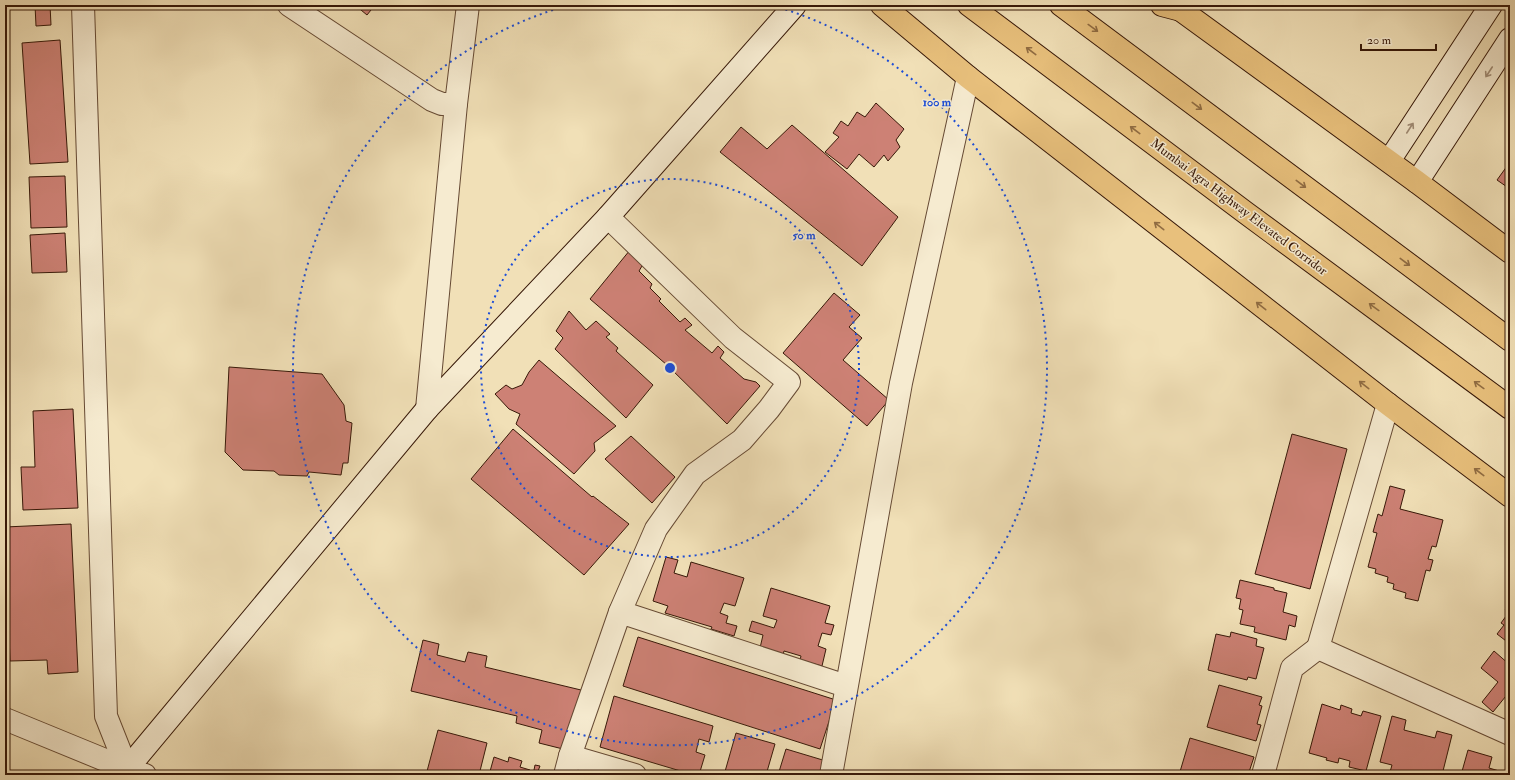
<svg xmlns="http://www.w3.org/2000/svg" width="1515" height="780" font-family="'IM FELL Double Pica',serif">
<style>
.building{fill:#cd8175;stroke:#371808}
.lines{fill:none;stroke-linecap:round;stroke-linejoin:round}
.street-casing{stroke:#664a34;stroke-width:24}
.secondary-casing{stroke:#371808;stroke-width:24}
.primary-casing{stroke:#371808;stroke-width:24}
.highway-casing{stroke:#371808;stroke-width:24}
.street{stroke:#f6ebd0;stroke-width:22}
.secondary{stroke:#f6ebd0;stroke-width:22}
.primary{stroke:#e8c07c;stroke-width:22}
.highway{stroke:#e8c07c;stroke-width:22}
.oneway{stroke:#906c42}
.oneway2{stroke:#a08c76}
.ring{fill:none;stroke:#1d4ed8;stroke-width:2;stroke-dasharray:2 4}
.labels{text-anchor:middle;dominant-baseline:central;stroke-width:3;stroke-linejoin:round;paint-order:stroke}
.street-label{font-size:13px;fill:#371808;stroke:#f6ebd0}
.centre{fill:#1d4ed8;stroke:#f6ebd0;stroke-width:2}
.ring-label{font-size:12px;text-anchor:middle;font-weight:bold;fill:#1d4ed8;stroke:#f6ebd0;stroke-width:3;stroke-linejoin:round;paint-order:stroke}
</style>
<rect width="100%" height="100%" fill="#f1e0b7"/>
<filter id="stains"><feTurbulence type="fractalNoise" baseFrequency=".005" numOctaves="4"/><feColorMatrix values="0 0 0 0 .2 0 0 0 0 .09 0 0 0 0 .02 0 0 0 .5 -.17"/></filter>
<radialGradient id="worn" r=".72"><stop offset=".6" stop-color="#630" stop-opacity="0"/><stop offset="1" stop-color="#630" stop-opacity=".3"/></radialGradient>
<g class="building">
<polygon points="35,5 50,5 51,25 36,26"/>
<polygon points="355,5 375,5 367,15"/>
<polygon points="60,40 68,162 30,164 22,43"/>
<polygon points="876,103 904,129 896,140 900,147 888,161 884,155 874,167 859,154 847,169 825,152 839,137 833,133 841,121 848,126 857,112 865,117"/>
<polygon points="792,125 898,217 862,266 720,152 741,127 767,149"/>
<polygon points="1510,162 1510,189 1497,180"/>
<polygon points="65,176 67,227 31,228 29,177"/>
<polygon points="65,233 67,272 32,273 30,235"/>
<polygon points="630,250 645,261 639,271 652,284 650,288 661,299 659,301 680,322 685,318 692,325 685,330 712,353 718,346 724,352 720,358 744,379 756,382 760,386 727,424 667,365 590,299"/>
<polygon points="834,293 860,315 849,327 862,338 843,360 889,400 867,426 783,353"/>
<polygon points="569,311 586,330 596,321 610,334 606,337 618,348 616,351 653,385 626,418 555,349 563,338 556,331"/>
<polygon points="539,360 616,426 594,443 595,451 574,474 516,424 520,414 509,409 495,394 506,385 512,389 522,385 529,372"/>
<polygon points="229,367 322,374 344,405 346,421 352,423 348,463 343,463 341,475 309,472 307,476 279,475 274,471 243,470 225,452"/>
<polygon points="73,409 78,508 23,510 21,467 35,467 33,411"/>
<polygon points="513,429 592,497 593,496 629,524 584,575 471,479"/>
<polygon points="1292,434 1347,449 1310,589 1255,574"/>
<polygon points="631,436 675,477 652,503 605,459"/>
<polygon points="1390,486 1405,490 1400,509 1443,520 1436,547 1432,546 1428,559 1433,560 1430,571 1426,570 1418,601 1405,598 1406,593 1393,589 1394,584 1387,582 1388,577 1375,573 1376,569 1368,567 1377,533 1373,532 1378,514 1382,516"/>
<polygon points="71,524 78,672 48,674 47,660 10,661 5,527"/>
<polygon points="666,557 678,560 674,573 687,577 691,562 744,578 735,606 724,603 720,613 728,616 726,623 737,626 734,636 711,629 712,627 665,613 668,606 653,601"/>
<polygon points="1240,580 1274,588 1274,590 1287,593 1283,612 1297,616 1295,627 1289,625 1286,640 1254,632 1255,627 1240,624 1243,610 1239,609 1241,599 1236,598"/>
<polygon points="771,588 830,606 825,623 834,625 831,635 822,633 818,646 826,649 822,666 800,660 801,656 791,653 784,651 783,655 760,648 763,635 749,631 752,621 774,628 777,620 763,616"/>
<polygon points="1510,590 1510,598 1506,595"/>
<polygon points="1510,604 1510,644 1497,634 1504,625 1501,623 1509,612 1505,610"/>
<polygon points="1231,632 1257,639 1256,646 1264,648 1256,679 1248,677 1247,680 1208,670 1216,634 1230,637"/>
<polygon points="638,637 836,700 820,749 623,686"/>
<polygon points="423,640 439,644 437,655 465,662 468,652 487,656 485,667 581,690 567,750 539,743 542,730 516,723 517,716 411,691"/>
<polygon points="1494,651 1510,665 1510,691 1493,712 1482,702 1498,682 1481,668"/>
<polygon points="1219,685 1262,697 1259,705 1262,706 1257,724 1261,725 1256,741 1207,727"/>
<polygon points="614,696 713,726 709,742 699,739 696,752 705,755 699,775 694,775 600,747"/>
<polygon points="1322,704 1340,710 1341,705 1352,709 1351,713 1361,716 1363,711 1381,716 1366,771 1349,767 1350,761 1339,758 1338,763 1326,760 1327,758 1309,753"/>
<polygon points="1392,716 1406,720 1404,730 1435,738 1437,731 1452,735 1442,775 1401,775 1390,772 1392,765 1380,762"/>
<polygon points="438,730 487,743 479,775 426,775"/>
<polygon points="736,733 775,744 766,775 724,775"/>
<polygon points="1190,738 1254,757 1248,775 1179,775"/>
<polygon points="786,749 826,761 822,775 778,775"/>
<polygon points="1468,750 1492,757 1489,768 1506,773 1506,775 1461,775"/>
<polygon points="494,757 508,762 509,757 522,761 520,767 530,770 528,775 489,775"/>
<polygon points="535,765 540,766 538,771 553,775 533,775"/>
</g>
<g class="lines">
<defs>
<g id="street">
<polyline points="83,5 106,716 127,769"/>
<polyline points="289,5 432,100 442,104 456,104 468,5"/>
<polyline points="608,217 733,338 789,382 769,409 742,440 695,474 656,529 620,612"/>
<polyline points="1388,404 1318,648 1510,734"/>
<polyline points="427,409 456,104"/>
<polyline points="5,719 127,769 145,775"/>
<polyline points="565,775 570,756"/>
<polyline points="635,775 570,756 620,612 846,686"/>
<polyline points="831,775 901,383 968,77"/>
<polyline points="1263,775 1292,668 1318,648"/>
</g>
<g id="secondary">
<polyline points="1389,161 1491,5"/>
<polyline points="1417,182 1510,39"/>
<polyline points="125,775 127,769 427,409 608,217 795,5"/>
</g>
<g id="primary">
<polyline points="882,5 968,77 1388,404 1510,496"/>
<polyline points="1174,5 1417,182 1510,252"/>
</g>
<g id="highway">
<polyline points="969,5 1246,213 1510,408"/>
<polyline points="1061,5 1510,340"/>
<polyline points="1162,5 1181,10"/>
</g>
</defs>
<use href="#street" class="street-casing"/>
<use href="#secondary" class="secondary-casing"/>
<use href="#primary" class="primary-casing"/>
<use href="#highway" class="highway-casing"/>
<use href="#street" class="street"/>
<use href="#secondary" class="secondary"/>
<use href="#primary" class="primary"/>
<use href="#highway" class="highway"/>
</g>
<defs><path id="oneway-shaft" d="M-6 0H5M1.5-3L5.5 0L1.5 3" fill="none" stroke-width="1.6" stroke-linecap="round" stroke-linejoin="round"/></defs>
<g class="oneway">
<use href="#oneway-shaft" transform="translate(1093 28) rotate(36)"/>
<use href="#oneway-shaft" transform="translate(1031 51) rotate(-143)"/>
<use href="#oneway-shaft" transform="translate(1197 106) rotate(37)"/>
<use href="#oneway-shaft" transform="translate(1135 130) rotate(-143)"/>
<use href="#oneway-shaft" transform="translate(1301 184) rotate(37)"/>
<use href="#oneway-shaft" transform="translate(1159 226) rotate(-142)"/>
<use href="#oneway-shaft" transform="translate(1405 262) rotate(37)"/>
<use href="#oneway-shaft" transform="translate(1261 306) rotate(-142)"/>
<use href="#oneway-shaft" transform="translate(1374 307) rotate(-144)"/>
<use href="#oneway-shaft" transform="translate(1364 385) rotate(-142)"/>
<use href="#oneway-shaft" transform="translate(1479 385) rotate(-144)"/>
<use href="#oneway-shaft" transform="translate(1479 472) rotate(-143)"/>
</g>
<g class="oneway2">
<use href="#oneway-shaft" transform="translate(1489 72) rotate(123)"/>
<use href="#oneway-shaft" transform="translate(1410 128) rotate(-57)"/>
</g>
<g class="ring">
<circle cx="670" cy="368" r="189"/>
<path d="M774 6A377 377 0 1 1 566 6"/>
</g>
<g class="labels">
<g class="street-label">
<text transform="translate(1239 207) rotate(37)">Mumbai Agra Highway Elevated Corridor</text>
</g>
</g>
<circle cx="670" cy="368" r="6" class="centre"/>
<g class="ring-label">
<text x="937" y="106">100 m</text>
<text x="804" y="239">50 m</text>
</g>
<rect width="1515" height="780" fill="none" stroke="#f1e0b7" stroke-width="20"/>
<rect x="6" y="6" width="1503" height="768" fill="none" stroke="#371808" stroke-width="2"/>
<rect x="10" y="10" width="1495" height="760" fill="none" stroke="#371808"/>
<path d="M1361 44v6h75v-6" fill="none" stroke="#371808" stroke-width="2"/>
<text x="1367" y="44" font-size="12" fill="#371808" stroke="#f6ebd0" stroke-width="3" paint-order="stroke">20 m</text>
<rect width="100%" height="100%" filter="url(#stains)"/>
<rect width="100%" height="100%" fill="url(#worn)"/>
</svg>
